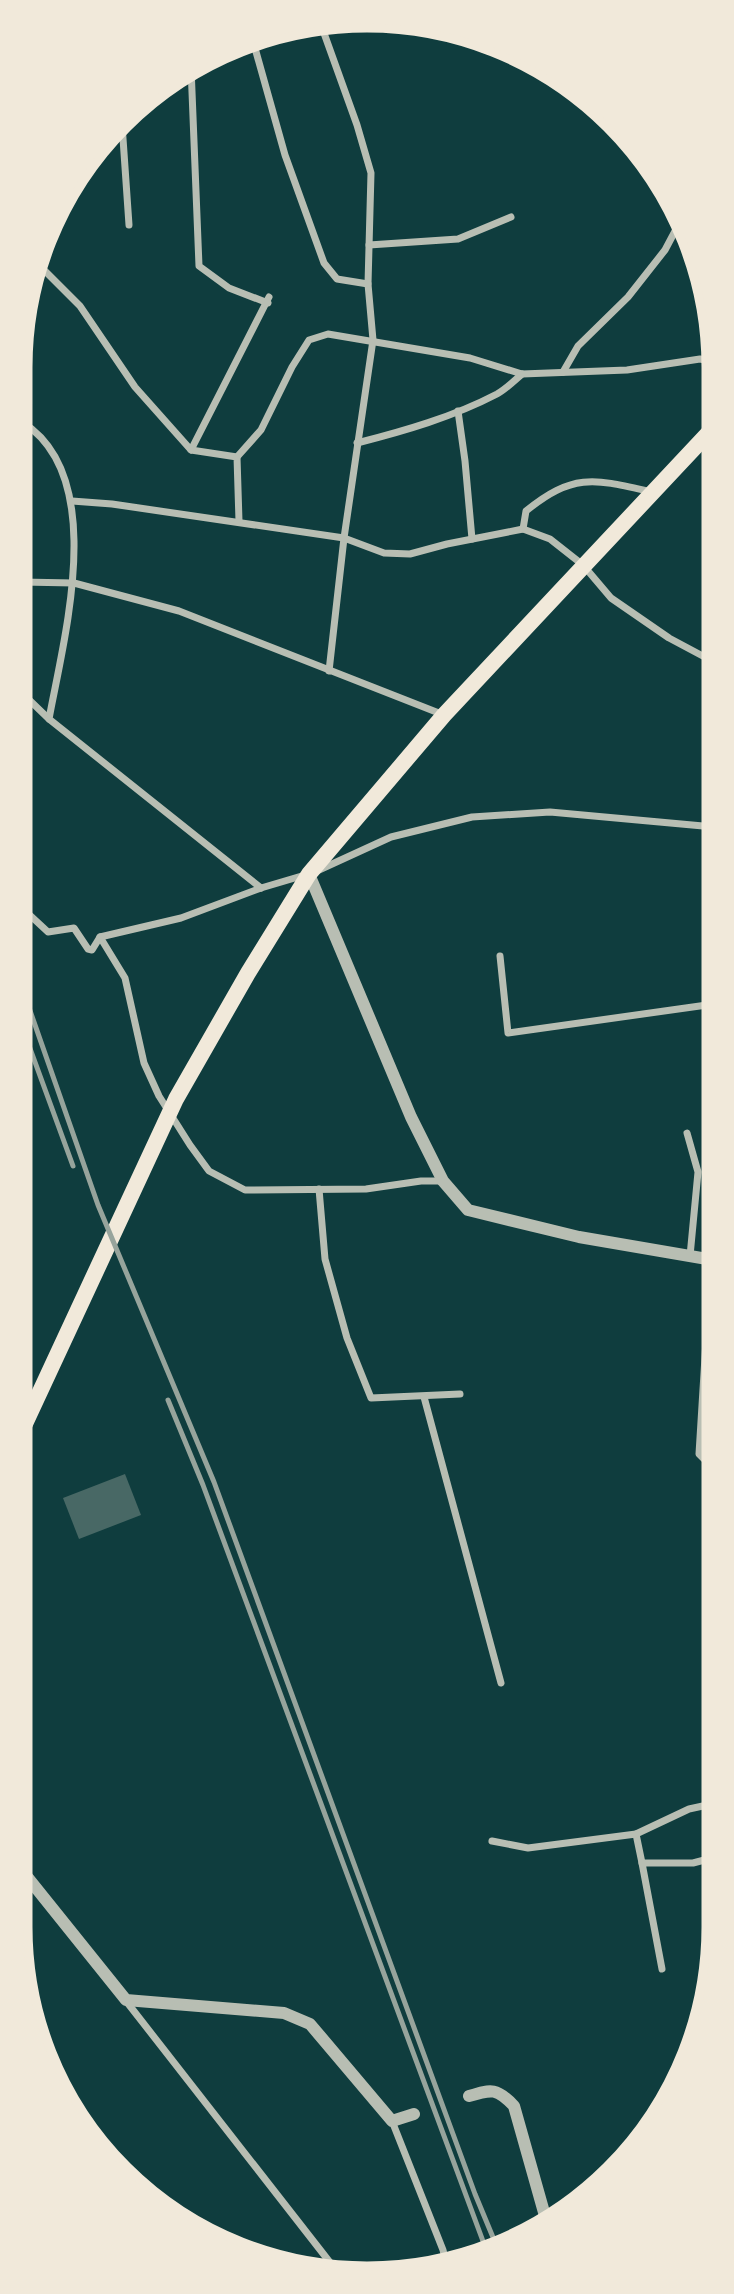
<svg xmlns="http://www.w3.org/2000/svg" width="734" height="2294" font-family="Poppins,sans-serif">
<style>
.building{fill:#486865}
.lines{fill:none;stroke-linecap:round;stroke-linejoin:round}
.minor{stroke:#b8beb3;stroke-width:7}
.tertiary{stroke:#b8beb3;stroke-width:12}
.primary{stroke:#f1e9da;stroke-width:16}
.rail{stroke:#97a49c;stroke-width:5}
.rim{fill:none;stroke:#f1e9da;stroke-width:9}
</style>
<rect width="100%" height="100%" fill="#0f3d3e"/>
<polygon class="building" points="125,1474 141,1515 79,1539 63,1498"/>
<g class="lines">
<g class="minor">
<polyline points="320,22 357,125 371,173 368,284 373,340 344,538 329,671"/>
<polyline points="253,41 285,155 324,263 337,279 368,284"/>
<polyline points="191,67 199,266 229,288 268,303"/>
<polyline points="122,124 129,225"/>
<polyline points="369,245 458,239 511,217"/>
<polyline points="37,263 80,306 135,387 191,450 237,457 239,521"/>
<polyline points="563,372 578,346 628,297 665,250 682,218"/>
<polyline points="458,411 465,461 472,539"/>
<path d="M22 422C109 476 64 637 49 719L261 888"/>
<path d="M357 443C404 431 453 417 497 394 506 389 514 381 522 374"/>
<polyline points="191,450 269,297"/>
<polyline points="237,457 261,430 292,367 309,340 328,334 470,358 522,374 627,370 700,359 715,362"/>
<polyline points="72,501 112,504 344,538 384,553 410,554 447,544 523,529 550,539 583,565 611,598 669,638 714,662"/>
<path d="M523 529 526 511C574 472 595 479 652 492"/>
<polyline points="21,582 74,583 179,611 444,715"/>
<polyline points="21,692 49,719"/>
<polyline points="319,870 391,837 472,817 550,812 714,827"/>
<polyline points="20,906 48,932 74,928 88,949 92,950 100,937 181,918 261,888 305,875"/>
<polyline points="100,937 125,978 144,1063 159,1096 190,1145 209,1171 245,1190 366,1189 421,1181 443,1181"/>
<polyline points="500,956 508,1033 714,1004"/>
<polyline points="687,1133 698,1172 690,1256"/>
<polyline points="319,1189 325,1259 347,1338 371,1398 460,1394"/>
<polyline points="711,1260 699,1454 713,1468"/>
<polyline points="424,1397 501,1683"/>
<polyline points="636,1834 642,1863"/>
<polyline points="492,1841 528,1848 636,1834 689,1809 712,1804"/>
<polyline points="662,1969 642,1863 693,1863 712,1858"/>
<polyline points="126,2001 339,2274"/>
<polyline points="392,2121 443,2250 447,2267"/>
</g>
<g class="tertiary">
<polyline points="309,874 411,1117 443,1181 468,1210 579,1237 713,1260"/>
<polyline points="16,1863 126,2000 284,2013 310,2024 392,2121 414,2114"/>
<path d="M469 2096C492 2089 497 2088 514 2106L547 2223"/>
</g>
<polyline class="primary" points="18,1439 176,1099 248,973 309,874 444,715 715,426"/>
<g class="rail">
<polyline points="20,982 98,1205 214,1482 475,2194 497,2247"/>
<polyline points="20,1021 73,1166"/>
<polyline points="168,1400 203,1485 487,2252"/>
</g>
</g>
<path d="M0 0H734V2294H0ZM367 28H367A339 339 0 0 1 706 367V1927A339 339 0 0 1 367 2266H367A339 339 0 0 1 28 1927V367A339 339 0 0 1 367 28Z" fill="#f1e9da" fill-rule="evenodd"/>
<path class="rim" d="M367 28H367A339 339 0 0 1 706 367V1927A339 339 0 0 1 367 2266H367A339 339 0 0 1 28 1927V367A339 339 0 0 1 367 28Z"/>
</svg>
